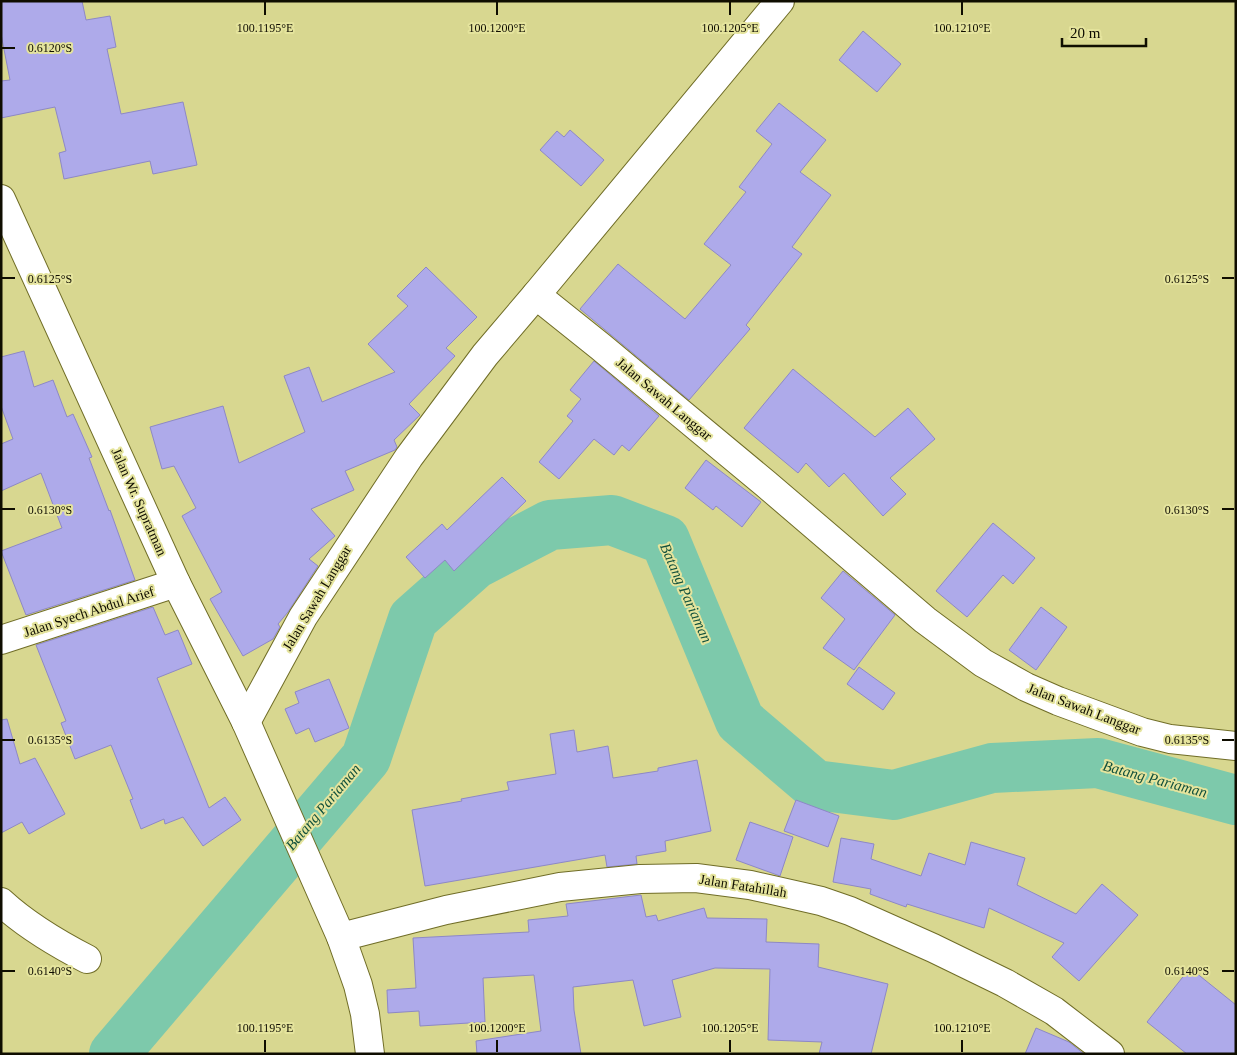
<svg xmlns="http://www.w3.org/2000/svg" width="1237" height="1055" font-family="'Times New Roman',serif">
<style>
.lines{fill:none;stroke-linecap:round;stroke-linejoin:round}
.river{stroke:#7dc9ab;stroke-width:50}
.building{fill:#aeaaea;stroke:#8d88c6}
.street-casing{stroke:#706d27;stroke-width:30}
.primary-casing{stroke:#706d27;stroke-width:30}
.street{stroke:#fff;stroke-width:28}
.primary{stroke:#fff;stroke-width:28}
.ticks{fill:none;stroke:#0f0d00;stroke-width:2}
.labels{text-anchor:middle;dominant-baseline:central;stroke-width:4;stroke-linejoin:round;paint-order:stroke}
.street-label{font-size:14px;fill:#0f0d00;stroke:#e5e49d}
.water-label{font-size:15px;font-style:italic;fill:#11503c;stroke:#e5e49d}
.ticks-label{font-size:12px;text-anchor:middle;fill:#0f0d00;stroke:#e5e49d;stroke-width:4;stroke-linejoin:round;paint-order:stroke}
</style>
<rect width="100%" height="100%" fill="#d8d790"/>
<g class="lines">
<polyline class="river" points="114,1054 366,758 413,619 475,564 550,525 612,520 665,540 740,721 815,785 894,795 992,768 1098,763 1236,800"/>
</g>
<g class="building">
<polygon points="1,1 82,1 86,20 110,16 116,47 107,49 121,114 183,102 197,165 153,174 150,161 64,179 59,153 66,151 55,107 1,118 1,81 10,80 1,34"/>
<polygon points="863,31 901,64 877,92 839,60"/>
<polygon points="779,103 826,140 800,172 831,195 792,247 802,254 746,325 750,329 689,400 580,309 618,264 685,319 731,265 704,244 746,192 739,187 772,144 756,131"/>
<polygon points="570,130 604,160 581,186 540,150 557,131 564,137"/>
<polygon points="426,267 477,317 446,348 455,356 409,404 420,415 394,440 397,447 395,450 345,471 354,490 311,509 335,536 309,559 318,566 288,612 278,624 280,627 273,639 243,656 210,599 222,592 182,516 196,508 174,466 162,469 150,427 223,406 239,463 305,432 284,376 309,367 322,402 395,372 368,344 408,306 397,296"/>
<polygon points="24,351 34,387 53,380 67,417 73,414 92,457 89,458 109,511 110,510 135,580 26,615 1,551 62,528 41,473 1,491 1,444 13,439 1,406 1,357"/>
<polygon points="594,361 659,416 629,451 622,445 614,455 594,439 559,479 539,462 573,421 567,416 581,399 570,390"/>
<polygon points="793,369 875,437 908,408 935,439 890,478 906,494 883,516 844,473 829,487 806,463 798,473 744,428"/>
<polygon points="706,460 761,502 742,527 716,506 713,510 685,488"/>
<polygon points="502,477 526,501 454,571 445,560 425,578 406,557 442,524 447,530"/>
<polygon points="993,523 1035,558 1013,584 1003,575 967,617 936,591"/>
<polygon points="843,571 895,615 854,670 823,648 845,619 821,598"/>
<polygon points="153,607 165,635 178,630 192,664 157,678 209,808 225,797 241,820 203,846 183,817 165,824 164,819 141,829 130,800 133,799 111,745 75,759 61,723 66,721 36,645"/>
<polygon points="1041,607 1067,627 1036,670 1009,650"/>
<polygon points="859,667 895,693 883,710 847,684"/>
<polygon points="329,679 349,728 315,742 309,728 296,734 285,709 299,703 295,692"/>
<polygon points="7,719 20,764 35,758 65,814 29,834 22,822 1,833 1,720"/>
<polygon points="574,730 577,752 608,746 613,778 658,771 658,768 697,760 711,831 665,841 666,851 636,856 637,864 607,867 605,855 425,886 412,810 462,801 461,799 509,790 507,782 556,774 550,734"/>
<polygon points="796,800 839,816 828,847 784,831"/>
<polygon points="750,822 793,837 780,876 736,860"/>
<polygon points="841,838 874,844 871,859 921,876 929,853 965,865 971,842 1025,858 1017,885 1076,914 1102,884 1138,915 1079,981 1052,957 1064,943 989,908 984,928 907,904 906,907 870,894 871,889 833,882"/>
<polygon points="641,895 646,917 656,915 658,921 704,908 707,918 767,919 766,942 819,944 818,967 888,984 871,1054 819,1054 822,1042 768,1040 770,969 715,968 672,980 681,1017 644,1026 633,980 573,987 574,1010 581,1054 477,1054 476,1041 541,1031 534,975 483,978 485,1022 420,1026 419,1011 388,1013 387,990 416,988 413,938 529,932 528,920 568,916 566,904"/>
<polygon points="1190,968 1236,1005 1236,1054 1187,1054 1147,1022"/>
<polygon points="1036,1028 1069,1042 1084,1054 1025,1054"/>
</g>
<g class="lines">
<defs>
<g id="street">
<polyline points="536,295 780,1"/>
<polyline points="1,640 176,583"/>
<polyline points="246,722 303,617 409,457 485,355 536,295 601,347 766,484 925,620 983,663 1026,687 1058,701 1142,732 1170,739 1236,746"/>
<path d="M1 902C27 926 56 943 87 959"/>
<polyline points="341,937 446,910 560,887 640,879 696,878 750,885 821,901 850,911 933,948 1005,983 1054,1011 1110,1054"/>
</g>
<polyline id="primary" points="1,199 176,583 246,722 341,937 358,985 365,1014 370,1054"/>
</defs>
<use href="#street" class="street-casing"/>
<use href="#primary" class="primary-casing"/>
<use href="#street" class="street"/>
<use href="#primary" class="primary"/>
</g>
<path class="ticks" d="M265 2V15M497 2V15M730 2V15M962 2V15M2 48H15M2 278H15M1222 278H1234M2 509H15M1222 509H1234M2 740H15M1222 740H1234M2 971H15M1222 971H1234M265 1040V1052M497 1040V1052M730 1040V1052M962 1040V1052"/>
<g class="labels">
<g class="street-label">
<text transform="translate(664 399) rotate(40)">Jalan Sawah Langgar</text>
<text transform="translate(139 502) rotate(66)">Jalan Wr. Supratman</text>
<text transform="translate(317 598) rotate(-59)">Jalan Sawah Langgar</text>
<text transform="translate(89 612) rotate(-18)">Jalan Syech Abdul Arief</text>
<text transform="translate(1084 709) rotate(21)">Jalan Sawah Langgar</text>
<text transform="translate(743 886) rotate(9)">Jalan Fatahillah</text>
</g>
<g class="water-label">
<text transform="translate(686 593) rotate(66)">Batang Pariaman</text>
<text transform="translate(1155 779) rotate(15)">Batang Pariaman</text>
<text transform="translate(323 807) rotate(-50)">Batang Pariaman</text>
</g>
</g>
<g class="ticks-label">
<text x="265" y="32">100.1195°E</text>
<text x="497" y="32">100.1200°E</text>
<text x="730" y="32">100.1205°E</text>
<text x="962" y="32">100.1210°E</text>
<text x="50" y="52">0.6120°S</text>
<text x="50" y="283">0.6125°S</text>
<text x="1187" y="283">0.6125°S</text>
<text x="50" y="514">0.6130°S</text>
<text x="1187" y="514">0.6130°S</text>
<text x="50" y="744">0.6135°S</text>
<text x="1187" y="744">0.6135°S</text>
<text x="50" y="975">0.6140°S</text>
<text x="1187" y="975">0.6140°S</text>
<text x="265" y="1032">100.1195°E</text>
<text x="497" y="1032">100.1200°E</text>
<text x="730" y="1032">100.1205°E</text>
<text x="962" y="1032">100.1210°E</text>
</g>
<rect width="1237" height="1055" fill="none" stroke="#0f0d00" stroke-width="5"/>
<path d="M1062 38v8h84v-8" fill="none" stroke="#0f0d00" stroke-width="2.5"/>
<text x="1070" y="38" font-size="15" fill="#0f0d00" stroke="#e5e49d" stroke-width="4" paint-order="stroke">20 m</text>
</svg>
